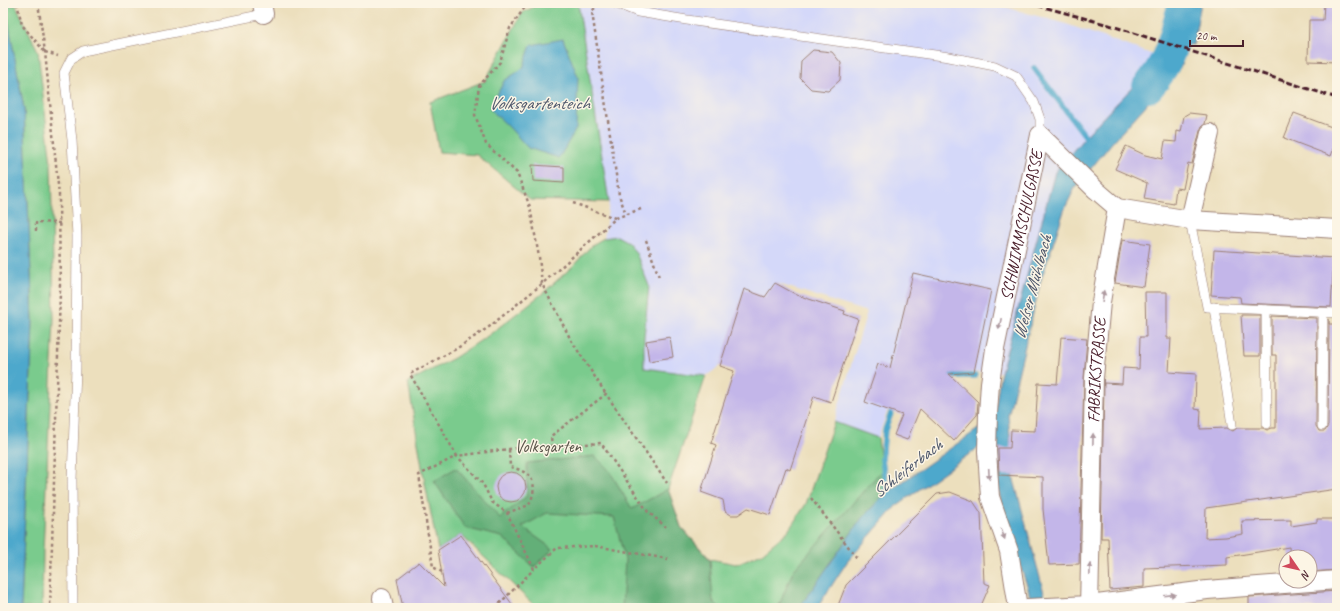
<svg xmlns="http://www.w3.org/2000/svg" width="1340" height="611" font-family="Caveat,sans-serif">
<style>
.built{fill:#d4d8f9}
.green{fill:#7acb8d;stroke:#62755c}
.forest{fill:#63af78;stroke:#566752}
.water{fill:#4ea8cc;stroke:#4c647c}
.lines{fill:none;stroke-linecap:round;stroke-linejoin:round}
.stream{stroke:#4ea8cc;stroke-width:5.5}
.river{stroke:#4ea8cc;stroke-width:32}
.building{fill:#c3b6e9}
.lane-casing{stroke:#9b7f74;stroke-width:10}
.street-casing{stroke:#9b7f74;stroke-width:20}
.path{stroke:#9b7f74;stroke-width:2.5;stroke-dasharray:3 3;stroke-linecap:butt}
.lane{stroke:#fff;stroke-width:9}
.street{stroke:#fff;stroke-width:18}
.rail{stroke:#4a1f2b;stroke-width:3;stroke-dasharray:6 3;stroke-linecap:butt}
.oneway{fill:#ae9aa0}
.labels{text-anchor:middle;dominant-baseline:central;stroke-width:3;stroke-linejoin:round;paint-order:stroke}
.street-label{font-size:17px;fill:#4a1f2b;stroke:#fcf5e5}
.park-label{font-size:17px;fill:#585348;stroke:#fcf5e5}
.water-label{font-size:18px;font-style:italic;fill:#4c566b;stroke:#fcf5e5}
</style>
<rect width="100%" height="100%" fill="#fcf5e5"/>
<filter id="ink" filterUnits="userSpaceOnUse"><feTurbulence type="fractalNoise" baseFrequency=".025" numOctaves="2"/><feDisplacementMap in="SourceGraphic" scale="8" xChannelSelector="R" yChannelSelector="G"/><feConvolveMatrix kernelMatrix="1 2 1 2 8 2 1 2 1" color-interpolation-filters="sRGB"/></filter>
<filter id="wash" filterUnits="userSpaceOnUse"><feTurbulence type="fractalNoise" baseFrequency=".012" numOctaves="4" result="noise"/><feDisplacementMap in="SourceGraphic" scale="16" xChannelSelector="R" yChannelSelector="G"/><feGaussianBlur stdDeviation="0.9" result="paint"/><feColorMatrix in="noise" values="0 0 0 0 0 0 0 0 0 0 0 0 0 0 0 0 0 1.4 0 .05"/><feComposite in="paint" operator="in"/></filter>
<g filter="url(#wash)">
<rect width="100%" height="100%" fill="#ecdfbd"/>
<polygon class="built" points="578,3 991,3 1066,24 1157,56 1155,64 1090,131 1055,172 1001,372 900,374 878,438 834,422 867,312 776,283 765,297 744,289 720,366 706,376 644,368 644,337 617,236 604,238 609,202"/>
<g class="green">
<polygon points="541,3 578,3 609,202 530,200 477,155 439,152 430,102 485,81 522,13"/>
<polygon points="5,5 16,5 38,51 51,164 54,319 43,551 42,608 21,608 33,321 24,109"/>
<polygon points="617,236 628,242 636,253 649,286 644,337 644,368 706,376 668,489 681,527 710,559 736,564 762,553 788,531 806,504 834,422 878,438 885,494 862,518 799,608 537,608 461,535 438,550 423,473 408,382 454,358 489,335 543,293 573,266 592,245 604,238"/>
</g>
<g class="forest">
<polygon points="595,456 609,470 632,509 668,489 681,527 710,560 713,602 721,608 622,608 625,560 614,517 547,513 522,527 553,549 534,567 502,537 465,528 434,481 456,468 500,518 527,496 527,463"/>
<polygon points="882,470 885,494 862,518 799,608 778,608 793,571"/>
</g>
<g class="water">
<polygon points="3,3 5,3 24,109 33,321 21,608 3,608"/>
<polygon points="1171,3 1201,3 1193,45 1161,42 1183,64 1111,144 1075,188 1065,208 1041,280 1008,416 1014,480 1048,608 1032,608 1028,588 1004,522 992,447 992,438 896,506 847,562 817,608 799,608 862,518 885,494 994,418 1000,376 1055,172 1090,131 1155,64"/>
<polygon points="563,39 578,77 576,129 559,158 528,148 509,127 490,109 504,81 523,68 531,45"/>
</g>
<g class="lines">
<g class="stream">
<polyline points="1034,68 1089,141"/>
<polyline points="944,376 975,376"/>
<polyline points="888,497 882,460 885,430 894,405"/>
</g>
<path class="river" d="M1148 87C1171 62 1175 35 1184 3"/>
</g>
<g id="blocks">
<g class="building">
<polygon points="1324,3 1337,3 1337,62 1308,61 1309,20 1323,20"/>
<polygon points="813,50 832,52 841,63 840,80 828,91 811,89 800,78 801,61"/>
<polygon points="1189,113 1207,115 1205,124 1202,126 1200,131 1192,164 1188,163 1183,189 1176,188 1174,204 1144,199 1147,183 1115,169 1126,146 1145,155 1162,159 1165,141 1176,142 1177,131 1181,132 1184,116"/>
<polygon points="1294,113 1337,129 1337,140 1331,156 1284,138"/>
<polygon points="532,165 564,167 564,183 533,181"/>
<polygon points="1122,240 1150,244 1144,287 1115,283"/>
<polygon points="1214,250 1334,258 1331,307 1241,303 1240,297 1211,295"/>
<polygon points="913,273 991,290 974,372 949,374 978,402 977,415 954,441 920,409 907,440 894,435 902,415 865,402 878,364 890,368"/>
<polygon points="775,283 797,295 845,311 844,314 858,319 831,402 814,396 790,470 786,468 770,515 748,508 738,515 731,515 725,511 723,500 701,492 716,445 711,443 734,371 720,366 744,289 765,297"/>
<polygon points="1145,292 1167,292 1167,338 1171,338 1169,372 1196,374 1195,409 1201,410 1200,429 1227,428 1233,431 1237,428 1263,428 1267,430 1272,428 1276,428 1276,355 1272,355 1272,316 1317,318 1316,426 1319,431 1325,431 1328,426 1329,319 1329,324 1337,324 1337,489 1206,508 1205,538 1226,537 1243,534 1242,521 1291,520 1291,526 1317,522 1317,519 1337,519 1337,570 1310,572 1310,557 1290,557 1289,547 1227,557 1227,565 1144,568 1144,587 1110,590 1108,538 1101,538 1104,383 1122,384 1123,368 1139,369 1140,337 1146,337"/>
<polygon points="1241,315 1260,315 1260,356 1244,356"/>
<polygon points="670,337 673,357 649,361 646,341"/>
<polygon points="1061,337 1087,339 1084,378 1079,564 1049,565 1043,509 1043,477 999,475 998,448 1010,448 1011,430 1035,431 1038,383 1057,384"/>
<circle cx="511" cy="487" r="15"/>
<polygon points="950,492 973,501 981,513 984,583 990,585 980,608 837,608 846,585 937,494"/>
<polygon points="461,535 515,608 403,608 397,579 419,562 444,587 438,550"/>
<polygon points="1337,591 1337,608 1249,608 1249,597"/>
</g>
</g>
</g>
<g filter="url(#ink)">
<use href="#blocks" fill-opacity="0" stroke="#9b7f74" stroke-width="1"/>
<g class="lines">
<defs>
<g id="lane">
<polyline points="615,3 638,12 687,20 949,57 995,66 1016,76 1034,102 1040,119 1040,135"/>
<polyline points="1190,220 1207,307 1337,313"/>
<polyline points="1214,307 1232,425"/>
<polyline points="1266,310 1267,424"/>
<polyline points="1322,426 1323,313"/>
<polyline points="73,608 72,480 76,368 77,236 72,140 64,73 71,59 83,51 264,14"/>
</g>
<g id="street">
<polyline points="262,3 264,14"/>
<polyline points="1040,135 1096,190 1117,208"/>
<polyline points="1117,208 1190,220 1337,229"/>
<polyline points="1190,220 1210,133"/>
<polyline points="382,598 384,608"/>
<path id="s1" d="M1018 608 1009 551 990 497 987 451 988 414 990 383 995 349 1040 135"/>
<polyline points="1027,608 1089,605 1207,590 1337,580"/>
<path id="s2" d="M1089 608 1094 378 1101 302 1117 208"/>
</g>
</defs>
<use href="#lane" class="lane-casing"/>
<use href="#street" class="street-casing"/>
<g class="path">
<polyline points="17,3 22,25 45,52"/>
<polyline points="38,3 45,52 59,195 60,292 50,608"/>
<polyline points="528,3 510,28 500,62 479,86 475,115 486,144 517,173 530,207 539,257 542,284 571,340 606,394"/>
<polyline points="598,3 592,12 619,195 626,214"/>
<polyline points="45,52 58,56"/>
<polyline points="573,203 615,218"/>
<polyline points="641,209 616,218 542,284 489,327 456,349 410,374 457,456 509,449 601,443 648,512 666,527"/>
<polyline points="36,231 36,222 60,223"/>
<polyline points="646,240 659,277"/>
<polyline points="552,447 551,436 606,394 667,483"/>
<polyline points="811,498 857,558"/>
<path d="M507 513 529 505C539 484 533 472 510 467L509 449"/>
<polyline points="442,572 433,567 419,475 457,456 483,484 492,502 507,513 534,569 557,548 595,546 668,559"/>
<polyline points="495,608 534,569"/>
</g>
<use href="#lane" class="lane"/>
<use href="#street" class="street"/>
<polyline class="rail" points="1029,3 1109,25 1337,98"/>
</g>
<defs><path id="oneway-solid" d="M-6-.8H1V-3.2L6.5 0L1 3.2V.8H-6Z"/></defs>
<g class="oneway">
<use href="#oneway-solid" transform="translate(1103 296) rotate(-81)"/>
<use href="#oneway-solid" transform="translate(1000 324) rotate(102)"/>
<use href="#oneway-solid" transform="translate(1093 439) rotate(-89)"/>
<use href="#oneway-solid" transform="translate(989 474) rotate(87)"/>
<use href="#oneway-solid" transform="translate(1003 534) rotate(71)"/>
<use href="#oneway-solid" transform="translate(1090 569) rotate(-89)"/>
<use href="#oneway-solid" transform="translate(1170 595) rotate(-7)"/>
</g>
</g>
<g class="labels">
<g class="street-label">
<text stroke="none"><textPath href="#s1" startOffset="390">SCHWIMMSCHULGASSE</textPath></text>
<text stroke="none"><textPath href="#s2" startOffset="238">FABRIKSTRASSE</textPath></text>
</g>
<g class="park-label">
<text x="548" y="446">Volksgarten</text>
</g>
<g class="water-label">
<text x="539" y="103">Volksgartenteich</text>
<text transform="translate(1032 287) rotate(-75)">Welser Mühlbach</text>
<text transform="translate(907 468) rotate(-38)">Schleiferbach</text>
</g>
</g>
<rect width="1340" height="611" fill="none" stroke="#fcf5e5" stroke-width="16"/>
<g transform="translate(1298 569) rotate(124)"><circle r="19" fill="#fcf5e5" stroke="#b59f9b"/>
<path d="M0-3L7 15L0 10L-7 15Z" fill="#d1495b"/>
<text y="-6" font-size="11" font-weight="bold" text-anchor="middle" fill="#4a1f2b">N</text>
</g>
<path d="M1190 40v6h53v-6" fill="none" stroke="#4a1f2b" stroke-width="2"/>
<text x="1196" y="40" font-size="12" fill="#4a1f2b" stroke="#fcf5e5" stroke-width="3" paint-order="stroke">20 m</text>
</svg>
